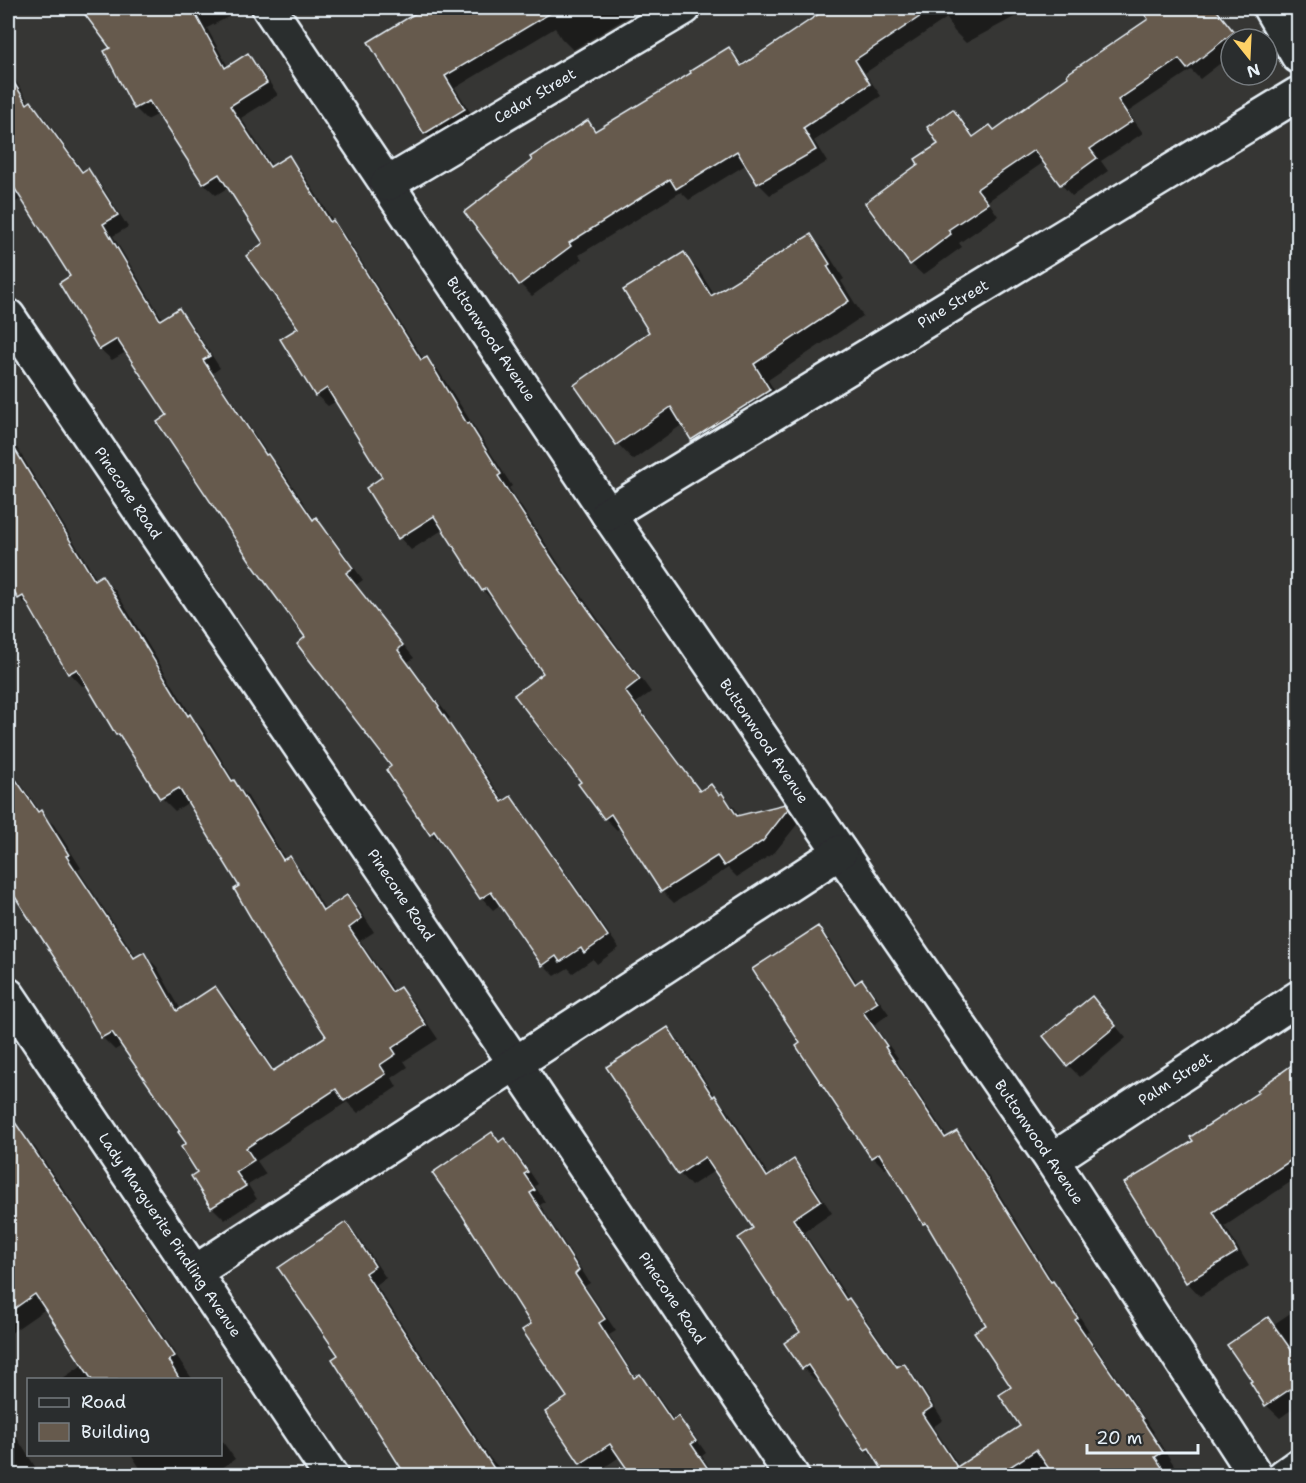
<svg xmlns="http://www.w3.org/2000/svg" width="1306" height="1483" font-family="'Shantell Sans',sans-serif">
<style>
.shadow{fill:#0007}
.building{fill:#665a4d;stroke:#e8f1f8;stroke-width:1.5}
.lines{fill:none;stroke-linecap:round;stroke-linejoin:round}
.minor-casing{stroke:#e8f1f8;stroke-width:38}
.minor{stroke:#2a2d2e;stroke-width:33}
.labels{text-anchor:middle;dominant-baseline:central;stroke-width:4.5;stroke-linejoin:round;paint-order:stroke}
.street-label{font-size:15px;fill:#e8f1f8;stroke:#2a2d2e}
</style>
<rect width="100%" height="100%" fill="#363634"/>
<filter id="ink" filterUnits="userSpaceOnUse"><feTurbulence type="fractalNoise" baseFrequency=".0167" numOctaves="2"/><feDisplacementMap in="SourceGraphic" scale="12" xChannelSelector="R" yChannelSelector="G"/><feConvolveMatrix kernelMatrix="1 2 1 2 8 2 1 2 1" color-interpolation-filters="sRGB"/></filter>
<g filter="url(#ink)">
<g class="shadow">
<polygon points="82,8 230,8 234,14 207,28 228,67 247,55 259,67 278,95 241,118 273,167 288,157 300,169 335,224 344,234 424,360 426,359 438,370 512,486 509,488 567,576 651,692 636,703 702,792 711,786 734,807 740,816 784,806 796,818 799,822 775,852 737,877 728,868 674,903 662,891 621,827 617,830 605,818 583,783 545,673 497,600 494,602 483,590 444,529 411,550 400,538 384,478 337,401 328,406 316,395 300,328 265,244 229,187 216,195 204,184 159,114 147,120 135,108 106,52 112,48"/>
<polygon points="427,8 675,8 641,30 628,17 573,50 561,38 555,28 455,88 476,121 437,145 425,133 370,42"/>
<polygon points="831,8 1031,8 966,43 954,31 947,18 865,73 881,96 814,141 827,162 770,195 758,183 747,164 689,200 681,192 579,255 582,259 532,296 520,284 588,122 598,131 693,74 729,49 744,65"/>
<polygon points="1146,8 1216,8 1240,39 1231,39 1231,55 1200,79 1191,70 1128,112 1143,133 1101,161 1108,171 1072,196 1061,184 1044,162 988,201 998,216 959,243 962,247 923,275 911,264 920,164 940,144 953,111 965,123 975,138 994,132 1150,19 1143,10"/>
<polygon points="8,69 30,104 31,103 43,115 84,172 87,170 99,182 128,227 113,236 163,320 179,310 190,322 220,368 213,373 270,457 280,467 315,520 328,531 363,580 356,585 414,658 408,662 450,718 448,720 505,802 511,798 522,810 619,948 597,964 593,959 573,973 568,968 555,976 544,965 501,904 493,910 482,898 445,844 443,845 431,834 393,767 307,638 169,416 126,352 112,360 100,349 73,277 22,198 13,204 8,198"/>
<polygon points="811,236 826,251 844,279 841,281 863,316 768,380 784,406 708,454 693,439 683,424 633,460 618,444 576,386 651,333 683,254 698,269 715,296"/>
<polygon points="8,433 97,580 102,577 115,590 194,720 203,729 238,787 247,795 286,860 289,858 302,871 326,911 347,897 360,910 374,932 360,941 395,992 400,989 413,1002 438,1039 404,1061 408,1067 392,1078 397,1087 358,1113 347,1102 257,1161 266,1174 248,1185 257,1199 225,1220 212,1207 182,1131 123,1045 115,1050 102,1037 62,967 8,881 8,765 41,813 54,825 81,868 78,870 137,958 144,954 157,967 181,1010 215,988 228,1001 275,1071 328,1036 189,802 175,811 162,798 128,745 117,734 87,684 82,686 70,673 33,611 19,598 8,580"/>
<polygon points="818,928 830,940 858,984 862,981 874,993 889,1014 874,1025 898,1058 896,1060 948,1138 957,1133 969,1145 1056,1286 1065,1294 1089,1331 1086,1332 1154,1432 1153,1433 1174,1465 1166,1470 1170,1476 888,1476 866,1449 818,1377 815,1380 803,1368 802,1332 755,1229 716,1170 691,1186 680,1174 667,1028 679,1040 717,1099 727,1109 770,1177 794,1161 806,1173 832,1213 804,1232 850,1301 861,1312 900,1368 903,1365 915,1377 943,1420 933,1427 960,1467 1022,1427 1013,1387 988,1325 934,1233 924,1224 889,1167 885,1169 873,1157 798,1046 802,1043"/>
<polygon points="1092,998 1126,1038 1080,1077 1068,1065"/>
<polygon points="1298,1064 1298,1177 1225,1226 1249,1266 1200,1296 1187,1282 1195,1141"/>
<polygon points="8,1132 13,1140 21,1134 35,1147 193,1380 60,1380 84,1364 47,1308 8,1335"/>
<polygon points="492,1134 501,1142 504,1140 516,1152 538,1184 535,1186 545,1202 540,1205 590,1283 585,1286 616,1331 609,1335 636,1378 640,1376 651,1387 675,1421 678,1418 690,1430 706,1453 702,1456 715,1476 634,1476 621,1456 593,1475 581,1463 547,1413 569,1398 533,1324"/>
<polygon points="346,1224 357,1235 386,1278 376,1285 490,1458 507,1476 410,1476 340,1355"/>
<polygon points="1298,1308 1298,1405 1280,1418 1266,1405 1268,1319 1274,1324"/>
<polygon points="8,1424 41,1476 8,1476"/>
<polygon points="220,1438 235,1459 211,1476 145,1476 131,1454 220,1454"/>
</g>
<g class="building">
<polygon points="80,8 192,8 225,68 248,53 267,83 230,106 270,167 289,155 330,222 333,220 421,360 427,357 467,424 469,423 501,474 498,476 555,563 597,622 640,679 625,691 700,791 711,784 719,795 722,793 737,816 785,804 788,809 763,841 724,866 717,856 661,892 611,814 604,819 578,784 581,782 514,695 543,673 486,588 482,591 434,516 398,539 366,488 382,477 327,388 315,396 280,339 298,328 246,256 263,243 219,174 203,184 149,101 134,109 104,51 110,48"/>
<polygon points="424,8 559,8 445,76 465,109 424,134 368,42"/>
<polygon points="828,8 933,8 855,60 870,84 803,128 816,150 757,184 737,151 676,189 670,179 569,243 571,246 519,285 464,212 532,160 530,157 588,120 595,131 691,73 690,71 729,47 741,66"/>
<polygon points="1140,8 1215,8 1234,32 1187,69 1179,59 1118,100 1132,121 1090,149 1097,158 1060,185 1034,150 977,189 988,203 948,230 951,234 910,265 865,203 918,164 915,159 938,144 927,127 953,109 973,137 990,125 994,130 1068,77 1067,74 1148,19"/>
<polygon points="8,73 27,104 31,101 82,172 88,168 118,215 103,224 160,320 179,308 210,356 203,360 266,455 268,454 313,520 316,517 353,568 346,573 403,645 398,650 439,706 438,707 502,802 511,796 608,936 584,953 581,948 560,962 556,956 542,966 491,892 480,899 434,831 430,835 386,770 391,766 297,644 305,637 254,567 157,422 167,415 117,339 99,350 59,283 70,276 8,178"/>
<polygon points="811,234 830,264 827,266 849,301 754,364 770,390 691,440 671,407 616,445 574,385 649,332 623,290 684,252 711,296"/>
<polygon points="8,438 94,580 102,575 188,716 190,714 232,781 234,780 283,860 290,856 323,911 347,895 362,918 349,928 392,992 400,987 426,1025 392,1048 396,1054 380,1065 386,1074 344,1101 336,1089 246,1148 254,1160 236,1172 246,1186 211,1208 191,1176 197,1172 181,1147 186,1143 178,1132 180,1131 112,1032 101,1038 61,968 8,886 8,768 38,812 41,810 69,855 66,856 134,958 144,952 177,1011 215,986 273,1071 326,1036 280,968 234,889 239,886 179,788 160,799 119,734 116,735 77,669 68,674 23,596 18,599 8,582"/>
<polygon points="818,926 855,984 862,979 878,1002 863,1012 887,1046 885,1047 945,1138 957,1131 1051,1282 1053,1281 1078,1318 1075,1320 1143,1419 1142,1420 1163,1452 1155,1457 1168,1476 1054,1476 1036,1450 996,1476 886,1476 869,1448 865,1450 808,1365 802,1369 784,1343 800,1332 738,1238 753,1228 705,1157 678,1175 606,1067 668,1027 713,1097 715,1095 767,1177 794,1159 821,1200 793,1219 846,1300 849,1298 897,1367 904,1363 932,1407 922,1414 957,1467 1020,1426 999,1395 1011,1387 974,1332 986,1325 926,1223 923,1224 879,1153 871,1158 796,1046 800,1043 752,969"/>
<polygon points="1092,996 1116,1026 1067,1066 1043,1036"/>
<polygon points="1299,1060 1299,1155 1213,1212 1237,1252 1186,1283 1124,1183 1193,1141 1190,1137 1259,1092 1257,1090"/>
<polygon points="8,1112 174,1356 168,1360 180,1380 92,1380 35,1294 8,1313"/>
<polygon points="492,1132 499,1142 504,1138 528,1172 524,1174 535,1190 530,1193 579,1270 575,1274 605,1319 599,1323 634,1378 640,1374 672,1421 678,1416 696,1441 691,1444 713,1476 632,1476 610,1444 580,1464 545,1412 567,1397 522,1330 531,1324 462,1215 432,1173"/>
<polygon points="346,1222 375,1266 365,1273 499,1476 406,1476 332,1359 338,1355 278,1268"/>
<polygon points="1268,1317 1299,1361 1299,1383 1265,1406 1250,1382 1252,1381 1227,1345"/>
</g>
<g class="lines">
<defs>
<g id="minor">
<polyline points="269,8 608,514 1052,1160 1256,1476"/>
<polyline points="1270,8 1298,56"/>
<polyline points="387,184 684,8"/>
<polyline points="8,316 515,1063 792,1476"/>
<polyline points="608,514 1298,94"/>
<polyline points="8,995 331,1476"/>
<polyline points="1052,1160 1298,998"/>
<polyline points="195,1272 840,852"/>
<polyline points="1284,1476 1298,1466"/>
</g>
</defs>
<use href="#minor" class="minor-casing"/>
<use href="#minor" class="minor"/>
</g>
</g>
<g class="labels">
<g class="street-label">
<text transform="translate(535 96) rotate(-31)">Cedar Street</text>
<text transform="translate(953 304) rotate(-31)">Pine Street</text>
<text transform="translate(491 339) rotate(56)">Buttonwood Avenue</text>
<text transform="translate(128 493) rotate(56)">Pinecone Road</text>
<text transform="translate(764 741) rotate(56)">Buttonwood Avenue</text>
<text transform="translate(401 895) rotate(56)">Pinecone Road</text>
<text transform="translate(1175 1079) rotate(-33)">Palm Street</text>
<text transform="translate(1039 1142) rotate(56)">Buttonwood Avenue</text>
<text transform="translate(170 1235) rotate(56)">Lady Marguerite Pindling Avenue</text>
<text transform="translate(672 1298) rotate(56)">Pinecone Road</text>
</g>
</g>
<rect width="1306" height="1483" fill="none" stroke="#2a2d2e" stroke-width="30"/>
<rect x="15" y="15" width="1276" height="1453" fill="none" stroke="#e8f1f8" stroke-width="2" filter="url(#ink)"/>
<rect x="27" y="1378" width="195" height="78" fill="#2a2d2e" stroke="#767b7f" stroke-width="1.5"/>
<rect x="39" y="1398" width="30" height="9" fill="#2a2d2e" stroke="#767b7f" stroke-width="1.5"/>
<text x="81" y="1408" font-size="18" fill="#e8f1f8">Road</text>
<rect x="39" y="1423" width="30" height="18" fill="#665a4d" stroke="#767b7f" stroke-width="1.5"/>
<text x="81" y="1438" font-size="18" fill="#e8f1f8">Building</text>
<g transform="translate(1249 57) rotate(162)"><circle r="28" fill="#2a2d2e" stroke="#767b7f" stroke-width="1.5"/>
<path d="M0-4.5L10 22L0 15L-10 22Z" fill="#ffd166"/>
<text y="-9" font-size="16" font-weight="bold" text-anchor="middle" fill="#e8f1f8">N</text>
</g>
<path d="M1087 1444v9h111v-9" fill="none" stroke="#e8f1f8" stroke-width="3"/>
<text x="1096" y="1444" font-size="18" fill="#e8f1f8" stroke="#2a2d2e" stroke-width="4.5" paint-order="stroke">20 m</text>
</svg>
